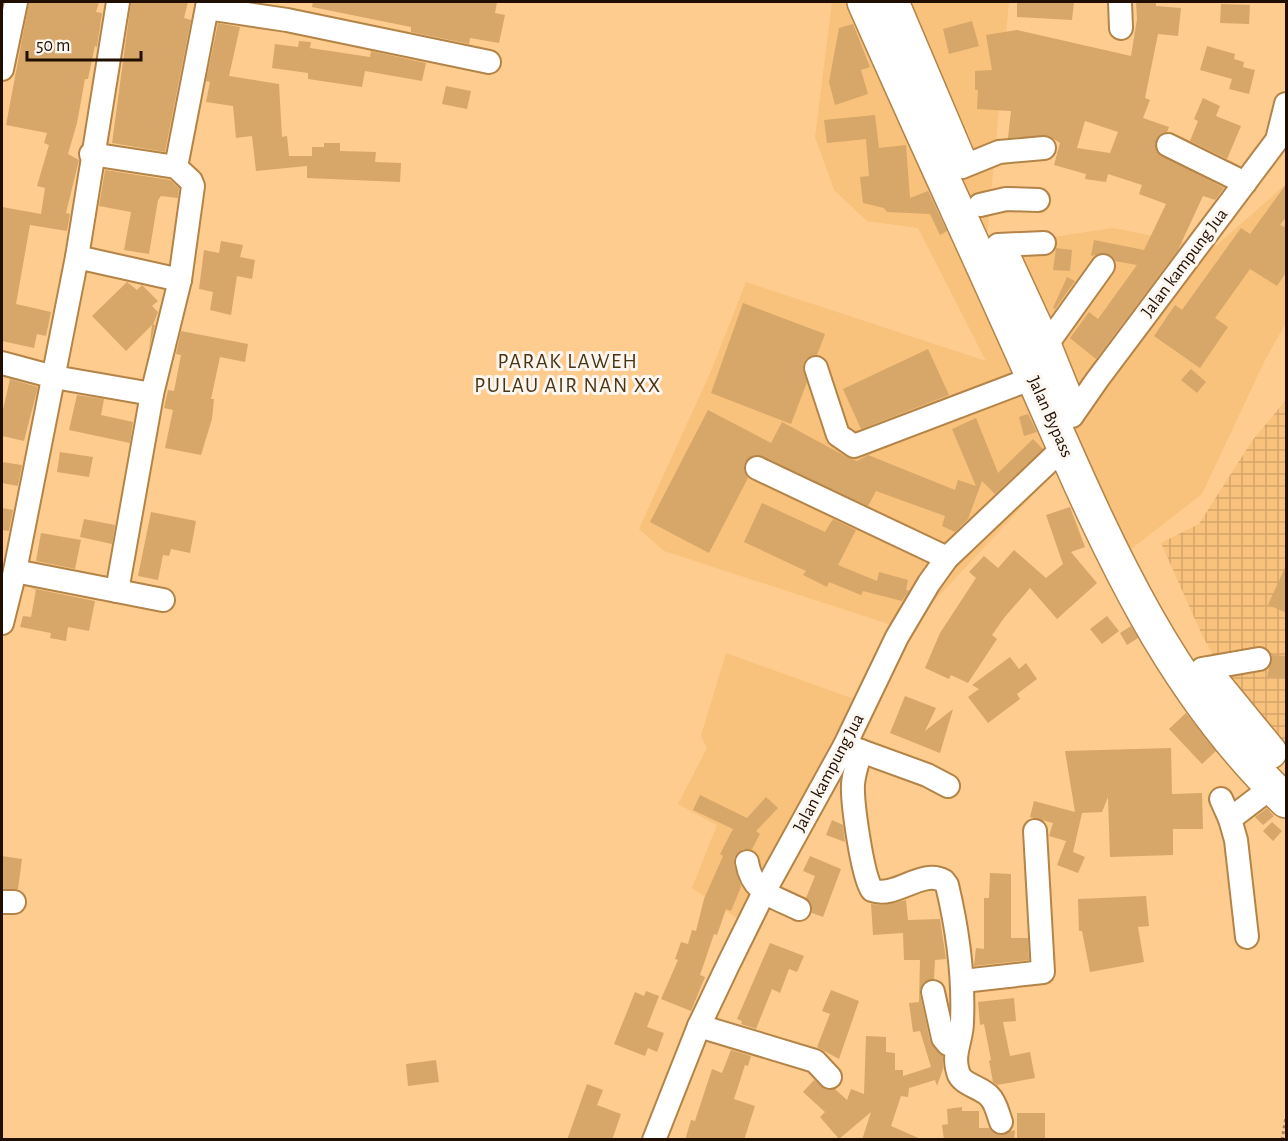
<svg xmlns="http://www.w3.org/2000/svg" width="1288" height="1141" font-family="'Alegreya Sans',sans-serif">
<style>
.built{fill:#f8c17c}
.industrial{fill:url(#industrial-grid)}
.building{fill:#d7a669;fill-rule:evenodd}
.lines{fill:none;stroke-linecap:round;stroke-linejoin:round}
.minor-casing{stroke:#b38448;stroke-width:26}
.highway-casing{stroke:#b38448;stroke-width:36}
.path{stroke:#ab8559;stroke-width:3;stroke-dasharray:3 3;stroke-linecap:butt}
.minor{stroke:#fff;stroke-width:22}
.highway{stroke:#fff;stroke-width:33}
.labels{text-anchor:middle;dominant-baseline:central;stroke-width:6;stroke-linejoin:round;paint-order:stroke}
.street-label{font-size:18px;fill:#200e00;stroke:#fbf6f0}
.quarter-label{font-size:21px;letter-spacing:1.5px;fill:#4c3413;stroke:#fbf6f0}
</style>
<defs>
<pattern id="industrial-grid" width="8" height="8" patternUnits="userSpaceOnUse" patternTransform="scale(1.5)"><rect width="8" height="8" fill="#f8c17c"/><path d="M0 4h8M4 0v8" fill="none" stroke="#d4a569"/></pattern>
</defs>
<rect width="100%" height="100%" fill="#fecc8e"/>
<g class="built">
<polygon points="832,2 1009,2 986,247 1113,228 1183,242 1217,245 1286,184 1286,323 1265,360 1202,494 1113,563 1059,467 907,630 664,551 639,529 711,371 746,282 986,361 918,228 867,221 834,190 815,137"/>
<polygon points="726,653 854,699 738,919 692,888 717,825 678,804 707,748 701,736"/>
</g>
<polygon class="industrial" points="1286,400 1286,748 1238,700 1202,635 1161,543 1199,524 1252,441"/>
<g class="building">
<polygon points="29,2 99,2 96,12 102,13 97,47 95,46 88,79 85,79 77,123 68,154 79,160 66,213 70,214 67,231 30,225 16,304 51,312 46,336 37,334 34,348 2,341 2,207 41,214 45,188 37,186 49,145 44,143 47,133 6,125"/>
<polygon points="131,2 188,2 184,18 191,20 165,152 112,143"/>
<polygon points="313,2 497,2 495,13 505,15 499,43 470,38 469,44 411,32 411,27 312,7"/>
<polygon points="1017,2 1074,2 1072,20 1017,17"/>
<path d="M1136 2H1156V6L1181 8 1178 36 1158 34 1145 98 1150 100 1143 118 1169 127 1167 132 1156 140 1157 152 1224 188 1215 200 1203 196 1178 250 1096 359 1070 338 1089 312 1098 319 1137 265 1115 261 1105 253 1091 256 1094 240 1144 250 1166 204 1139 194 1142 185 1108 174 1106 182 1085 179 1086 174 1054 165 1060 143 1049 136 1008 138 1011 111 977 109 978 90H975V71L992 70 986 35 1017 30 1131 56 1137 19ZM1085 121 1118 132 1110 153 1077 148Z"/>
<polygon points="1221,4 1250,5 1249,24 1220,23"/>
<polygon points="972,21 979,46 949,54 943,29"/>
<polygon points="218,23 240,27 229,76 279,84 282,137 287,136 289,156 312,156 312,147 324,147 324,143 340,143 340,151 376,152 375,162 401,163 400,182 307,178 307,166 256,171 252,136 236,138 233,106 206,102 210,82 206,81"/>
<polygon points="853,24 870,67 861,70 868,94 835,105 829,82 839,28"/>
<polygon points="299,41 311,42 310,48 370,57 371,51 426,63 422,81 365,71 362,87 308,79 308,73 272,68 275,44 298,47"/>
<polygon points="1207,46 1235,54 1234,59 1244,62 1243,67 1255,70 1249,94 1229,89 1232,79 1200,70"/>
<polygon points="446,86 471,91 467,109 442,104"/>
<polygon points="1203,98 1220,106 1216,116 1241,126 1227,159 1190,141 1198,121 1194,119"/>
<polygon points="875,115 879,148 906,145 910,198 928,191 947,231 940,235 930,214 887,212 884,208 863,203 860,177 869,176 866,139 827,143 824,120"/>
<polygon points="105,170 170,180 179,188 178,198 161,196 158,200 149,254 124,250 131,212 99,206"/>
<polygon points="1287,183 1287,216 1280,225 1287,228 1287,271 1277,286 1250,269 1215,318 1228,327 1200,368 1154,336 1175,305 1182,310 1241,228 1250,234"/>
<polygon points="221,241 243,245 240,257 255,260 252,279 237,276 231,315 210,310 213,292 199,289 204,250 219,253"/>
<polygon points="1056,248 1072,250 1070,271 1053,270"/>
<polygon points="1067,277 1075,281 1055,309 1053,308"/>
<polygon points="127,282 137,290 142,285 158,301 152,306 158,312 153,325 155,325 149,350 152,325 126,351 92,316"/>
<polygon points="743,303 825,334 817,355 806,359 803,365 807,382 791,424 711,393"/>
<polygon points="181,331 248,344 245,362 220,357 211,399 214,399 212,419 201,455 165,448 173,410 164,408 168,390 174,391 181,355 176,354"/>
<polygon points="928,349 949,395 861,429 843,389"/>
<polygon points="1191,369 1206,382 1197,393 1181,380"/>
<polygon points="10,379 38,387 24,441 2,436 2,414"/>
<polygon points="77,395 104,399 101,415 133,422 130,443 69,430"/>
<polygon points="708,410 771,443 782,422 847,457 857,461 868,455 955,490 958,480 976,486 952,429 976,418 998,473 1033,439 1043,449 995,494 982,481 968,519 955,532 942,526 945,516 876,491 868,506 755,455 745,463 744,470 748,478 709,553 650,522"/>
<polygon points="1028,414 1037,432 1024,436 1019,417"/>
<polygon points="60,452 93,457 89,477 57,472"/>
<polygon points="2,462 22,465 18,486 2,483"/>
<polygon points="762,503 825,532 833,519 856,530 838,565 877,581 879,572 908,580 906,590 909,591 902,601 863,591 861,595 829,582 827,587 803,575 806,571 744,542"/>
<polygon points="1070,507 1085,547 1071,552 1097,583 1057,619 1030,588 1004,618 992,635 997,639 968,683 951,675 949,679 925,668 940,633 976,578 969,572 984,556 998,568 1014,550 1046,578 1063,564 1046,515"/>
<polygon points="2,508 13,510 9,531 2,530"/>
<polygon points="151,512 196,521 190,553 171,549 169,556 163,555 158,580 138,576"/>
<polygon points="84,519 115,525 112,544 80,537"/>
<polygon points="41,533 81,540 75,569 36,561"/>
<polygon points="1287,563 1287,613 1268,605"/>
<polygon points="31,588 95,601 89,631 68,627 66,641 50,638 51,633 20,627 23,616 31,617 36,590"/>
<polygon points="1107,616 1119,631 1102,644 1090,629"/>
<polygon points="1131,626 1138,638 1127,645 1120,633"/>
<polygon points="1272,655 1287,656 1287,678 1267,677"/>
<polygon points="1010,657 1019,669 1026,663 1037,679 1017,694 1020,699 988,723 968,697 979,689 972,685"/>
<polygon points="905,696 936,708 925,731 953,709 940,753 890,733"/>
<polygon points="1186,713 1216,751 1202,764 1169,729"/>
<polygon points="1171,748 1172,794 1202,793 1203,829 1173,829 1173,855 1110,857 1108,797 1102,812 1082,813 1073,852 1085,857 1078,873 1057,865 1066,841 1049,836 1053,823 1030,817 1034,801 1075,812 1065,751"/>
<polygon points="700,795 747,818 766,797 778,808 756,831 760,834 752,849 743,849 734,858 734,865 741,887 731,911 726,909 717,935 714,934 700,975 705,977 691,1011 661,999 678,960 675,959 681,942 688,944 692,930 696,931 704,899 723,856 720,854 733,829 693,810"/>
<polygon points="1267,808 1274,816 1263,825 1255,817"/>
<polygon points="832,820 843,825 845,842 826,835"/>
<polygon points="1272,822 1282,831 1273,841 1263,831"/>
<polygon points="2,856 22,859 18,889 2,889"/>
<polygon points="810,856 841,869 823,917 812,913 810,902 806,898 815,876 803,871"/>
<polygon points="990,873 1011,874 1011,938 1028,938 1029,960 974,966 976,948 984,949 984,898 989,898"/>
<polygon points="1146,896 1149,926 1138,927 1144,962 1090,972 1082,931 1079,931 1078,899"/>
<polygon points="906,900 908,920 940,919 946,959 935,960 934,979 924,982 920,994 930,1041 943,1056 943,1069 937,1086 935,1080 909,1088 908,1097 901,1096 891,1126 923,1140 862,1140 871,1112 839,1139 820,1117 825,1112 803,1092 814,1080 826,1090 835,1089 847,1100 851,1089 864,1094 866,1036 886,1037 886,1052 895,1053 895,1070 903,1070 903,1076 931,1067 920,1031 913,1032 909,1003 919,1002 920,960 904,960 903,933 873,935 871,904 883,905"/>
<polygon points="770,943 804,956 797,972 789,969 780,993 772,989 756,1029 741,1024 742,1021 737,1019"/>
<polygon points="831,990 859,1001 839,1059 817,1047 830,1014 822,1011"/>
<polygon points="646,991 659,996 647,1027 664,1033 657,1052 648,1048 645,1056 614,1044 635,992 644,996"/>
<polygon points="1014,998 1016,1021 1003,1022 1010,1056 1030,1052 1035,1078 997,1085 993,1082 989,1061 991,1060 984,1024 980,1025 978,1002"/>
<polygon points="731,1050 751,1056 748,1066 745,1065 734,1099 755,1106 744,1140 685,1140 691,1120 695,1121 712,1069 722,1073"/>
<polygon points="436,1060 439,1082 408,1086 406,1064"/>
<polygon points="587,1084 603,1090 597,1105 621,1114 612,1140 567,1140"/>
<polygon points="962,1107 962,1111 979,1111 979,1128 989,1128 999,1135 1015,1130 1014,1140 944,1140 942,1125 948,1124 947,1109"/>
<rect x="1017" y="1113" width="28" height="27"/>
</g>
<g class="lines">
<defs>
<g id="minor">
<polyline points="1120,2 1121,28"/>
<polyline points="207,8 287,20 489,62"/>
<polyline points="2,69 16,2"/>
<polyline points="1168,145 1245,183"/>
<polyline points="176,167 208,2"/>
<polyline points="962,167 999,152 1044,148"/>
<polyline points="980,205 1006,199 1038,200"/>
<polyline points="998,245 1044,243"/>
<polyline points="77,257 180,280"/>
<polyline points="1045,347 1103,266"/>
<polyline points="2,363 54,377 152,394 180,280 193,186 191,181 176,167 91,154"/>
<polyline points="816,368 838,435 854,446 1033,378"/>
<polyline points="1072,416 1097,380 1277,140 1286,104"/>
<polyline points="757,468 947,558"/>
<polyline points="15,571 163,600"/>
<polyline points="117,591 152,394"/>
<polyline points="2,623 15,571 77,257 118,2"/>
<polyline points="1202,669 1259,659"/>
<path d="M845 745 861 751C858 762 854 772 853 784 852 802 862 875 872 890 896 899 922 868 944 881L947 885C958 931 964 975 962 1022 962 1040 952 1054 958 1072 961 1085 982 1087 990 1097 996 1103 998 1114 1001 1122"/>
<polyline points="861,751 927,775 948,786"/>
<polyline points="1221,799 1230,819"/>
<path d="M747 862C752 893 773 896 799 909"/>
<polyline points="2,902 14,902"/>
<polyline points="1247,937 1236,840 1230,819 1272,787"/>
<polyline points="963,981 1043,972 1035,831"/>
<polyline points="933,992 943,1038 948,1044 957,1047"/>
<polyline points="699,1026 815,1061 830,1077"/>
<polyline points="654,1140 699,1026 728,965 764,892 845,745 897,637 929,583 947,558 1064,447"/>
</g>
<g id="highway">
<path d="M864 2C917 123 973 243 1027 364 1098 523 1158 678 1286 801"/>
<polyline points="892,2 959,160"/>
<polyline points="1003,256 1045,347 1068,404"/>
<polyline points="1206,674 1270,752"/>
</g>
</defs>
<use href="#minor" class="minor-casing"/>
<use href="#highway" class="highway-casing"/>
<polyline class="path" points="1282,1140 1286,1117"/>
<use href="#minor" class="minor"/>
<use href="#highway" class="highway"/>
</g>
<g class="labels">
<g class="street-label">
<text transform="translate(1185 263) rotate(-53)">Jalan kampung Jua</text>
<text transform="translate(1050 417) rotate(66)">Jalan Bypass</text>
<text transform="translate(829 773) rotate(-62)">Jalan kampung Jua</text>
</g>
<g class="quarter-label">
<text x="568" y="361">PARAK LAWEH<tspan x="568" dy="24">PULAU AIR NAN XX</tspan></text>
</g>
</g>
<rect width="1288" height="1141" fill="none" stroke="#200e00" stroke-width="6"/>
<path d="M27 51v9h114v-9" fill="none" stroke="#200e00" stroke-width="3"/>
<text x="36" y="51" font-size="18" fill="#200e00" stroke="#fbf6f0" stroke-width="4.5" paint-order="stroke">50 m</text>
</svg>
